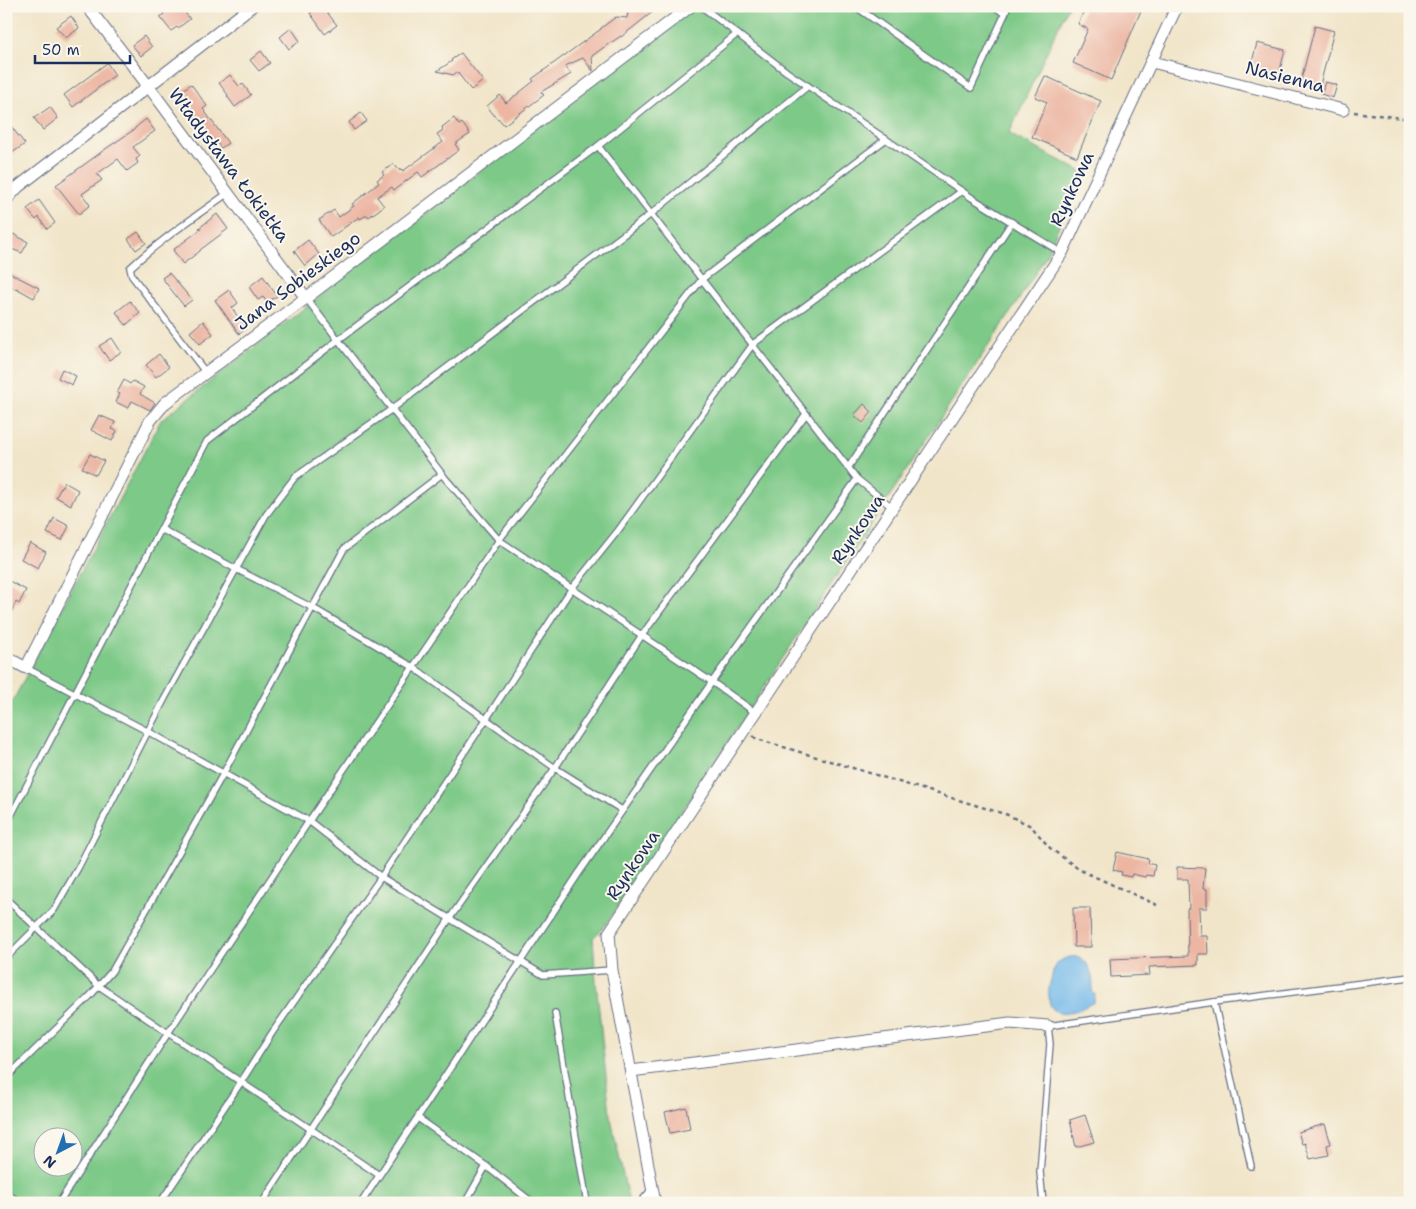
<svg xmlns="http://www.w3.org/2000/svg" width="1416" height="1209" font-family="'Shantell Sans',sans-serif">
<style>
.green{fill:#7dc987;stroke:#4c7c72;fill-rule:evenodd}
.water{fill:#73b9ea;stroke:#4774a4}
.building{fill:#ecb6a3}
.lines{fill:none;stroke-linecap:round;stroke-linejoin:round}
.lane-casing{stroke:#666f83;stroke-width:8}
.street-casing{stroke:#666f83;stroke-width:13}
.path{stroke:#666f83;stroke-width:2.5;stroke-dasharray:4 4;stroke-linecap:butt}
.lane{stroke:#fff;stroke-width:5.5}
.street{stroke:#fff;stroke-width:11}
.labels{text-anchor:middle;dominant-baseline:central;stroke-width:4;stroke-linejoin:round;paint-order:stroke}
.street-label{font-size:18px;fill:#1b2f5e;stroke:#fbf7ec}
</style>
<rect width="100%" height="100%" fill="#fbf7ec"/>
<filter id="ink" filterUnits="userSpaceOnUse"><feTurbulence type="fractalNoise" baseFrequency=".02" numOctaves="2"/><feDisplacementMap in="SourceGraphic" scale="10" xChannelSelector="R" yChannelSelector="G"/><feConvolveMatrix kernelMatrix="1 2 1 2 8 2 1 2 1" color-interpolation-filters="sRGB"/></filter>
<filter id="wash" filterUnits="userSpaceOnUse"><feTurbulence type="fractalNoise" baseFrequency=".0096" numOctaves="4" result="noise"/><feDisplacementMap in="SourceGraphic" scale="20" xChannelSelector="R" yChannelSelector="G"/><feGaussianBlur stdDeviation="1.12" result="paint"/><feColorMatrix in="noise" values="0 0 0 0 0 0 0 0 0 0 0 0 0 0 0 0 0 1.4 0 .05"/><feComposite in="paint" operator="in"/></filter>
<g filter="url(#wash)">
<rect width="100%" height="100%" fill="#f1e5c9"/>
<path class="green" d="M698 6H1068L1009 134 1082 172 1046 256 1016 304 698 787 604 927 593 938 596 982 610 1114 629 1203H6V714L161 420 673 20ZM42 1136H72V1166H42Z"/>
<path class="water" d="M1070 957C1073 957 1076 956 1079 957 1090 962 1095 980 1092 991L1095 994 1094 1002C1070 1016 1042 1022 1050 983 1052 977 1053 969 1057 964 1060 960 1065 958 1070 957Z"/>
<g id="blocks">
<g class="building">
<polygon points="159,6 180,6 190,19 178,28 177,27 171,31 160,17 164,14"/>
<polygon points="320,6 322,6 337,25 325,34 310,13"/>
<polygon points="629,6 660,6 621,37 621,36 612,42 611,42 592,56 593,71 583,58 565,66 571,74 541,92 544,95 504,125 498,118 497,119 487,106 500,95 506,103 534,81 532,79 601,29 601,28 616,17 627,18"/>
<polygon points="1086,6 1143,6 1111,80 1073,63 1088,29 1078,24"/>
<polygon points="71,16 79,28 66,38 56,27"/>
<polygon points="1315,26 1334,31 1320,85 1301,80"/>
<polygon points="291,28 300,41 289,49 280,37"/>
<polygon points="144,36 152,47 141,56 132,45"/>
<polygon points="1257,43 1285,50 1279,74 1251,66"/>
<polygon points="261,51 270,63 259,71 250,60"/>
<polygon points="461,53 483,81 471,90 457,72 453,75 437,71 452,61 451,60"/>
<polygon points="107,63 115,75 73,107 64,95"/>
<polygon points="230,75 239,86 243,84 251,95 235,107 227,96 228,95 219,83"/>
<polygon points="1045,76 1101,101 1077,157 1032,137 1047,102 1035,97"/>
<polygon points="1325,82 1337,85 1333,98 1321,94"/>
<polygon points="191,84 207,106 203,109 228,143 221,148 212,137 209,139 202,129 204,127 179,93"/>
<polygon points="50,107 58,118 43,130 34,118"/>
<polygon points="361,113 367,121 354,130 349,122"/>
<polygon points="454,118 459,125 462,123 470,134 455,144 459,150 422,177 418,172 394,190 392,187 377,197 384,206 369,217 367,215 360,219 359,217 331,237 319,220 334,210 339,217 354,206 352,204 379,183 377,180 384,175 382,172 394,164 399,170 402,169 403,171 443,142 437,134 443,130 442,127"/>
<polygon points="146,119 155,131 133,147 140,156 136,159 138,163 127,171 118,159 97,174 102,180 82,194 90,205 79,214 56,185 107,148 135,129 135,128"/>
<polygon points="6,120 25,144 12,153 6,146"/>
<polygon points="39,200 55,223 47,229 39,217 36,220 27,209"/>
<polygon points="217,214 228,229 200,250 200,251 183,264 173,250 201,229 199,228"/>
<polygon points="6,230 28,242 22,253 6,247"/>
<polygon points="138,232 146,243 136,250 128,239"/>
<polygon points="308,240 319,254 305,266 294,251"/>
<polygon points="6,271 39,288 34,298 16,288 16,289 6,285"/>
<polygon points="169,273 192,300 184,306 162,278"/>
<polygon points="263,276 277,296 267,302 263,297 258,300 249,287"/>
<polygon points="229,290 238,303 232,308 246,329 239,334 215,300"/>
<polygon points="130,301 140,313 126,325 116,312"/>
<polygon points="203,321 213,334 200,344 190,332"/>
<polygon points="112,338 121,352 109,360 99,346"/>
<polygon points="159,354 169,367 156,377 146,365"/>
<polygon points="62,369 76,376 72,385 58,378"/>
<polygon points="124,380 130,384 133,381 144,387 140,394 155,403 150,410 132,401 128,408 116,402 120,394 117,393"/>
<polygon points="864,404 872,412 863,423 854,415"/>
<polygon points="99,415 115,422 112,429 117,431 112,441 91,430"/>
<polygon points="90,454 104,461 96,475 82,468"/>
<polygon points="64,482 78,490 71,505 56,497"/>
<polygon points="54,518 69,526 62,540 47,533"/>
<polygon points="30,543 46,552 38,568 21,559"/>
<polygon points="9,581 26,590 19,604 16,602 6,622 6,586"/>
<polygon points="1117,852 1149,859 1148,863 1155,865 1153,876 1146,875 1145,877 1132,874 1131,877 1121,875 1122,872 1113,870"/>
<polygon points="1177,867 1205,868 1203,889 1207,889 1207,908 1199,908 1200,936 1207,936 1208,954 1198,954 1198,965 1149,967 1150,975 1111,977 1110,959 1188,956 1187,909 1189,908 1188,879 1177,879"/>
<polygon points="1073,908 1090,908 1091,947 1074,947"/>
<polygon points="686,1107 690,1129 670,1133 665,1112"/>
<polygon points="1085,1115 1094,1142 1076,1147 1070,1120"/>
<polygon points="1325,1124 1331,1144 1327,1145 1329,1155 1310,1159 1305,1143 1302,1144 1298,1132"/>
</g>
</g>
</g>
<g filter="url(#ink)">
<use href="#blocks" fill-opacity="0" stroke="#666f83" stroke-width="1"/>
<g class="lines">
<defs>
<g id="lane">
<polyline points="701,6 787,72 808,86 972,198 1062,253"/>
<polyline points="855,6 971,88 1005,14 994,6"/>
<polyline points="1005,14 1008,6"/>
<polyline points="598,146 737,34"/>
<polyline points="306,298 445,478 499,540 712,682 756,713"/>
<path d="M206 373 132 276 130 268C160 240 195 217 228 193"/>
<polyline points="848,468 1012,222"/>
<polyline points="161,529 236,569 313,608 413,667 555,768 622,810"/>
<polyline points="26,668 149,732 309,821 381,877 543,975 612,970"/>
<polyline points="6,825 207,441 338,340 598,146 857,479 893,508"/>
<polyline points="6,899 99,986 168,1033 379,1175"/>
<polyline points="6,958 54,910 78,868 165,698 266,515 295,477 392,409 651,214 808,86"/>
<polyline points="1214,1002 1251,1166"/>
<polyline points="555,1013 587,1203"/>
<polyline points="6,1078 90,996 112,971 223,774 344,549 442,474"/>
<polyline points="418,1118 486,1166 465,1203"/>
<polyline points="486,1166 533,1203"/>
<polyline points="6,1193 20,1203"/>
<polyline points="59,1203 168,1033 309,821 499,540 702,279 886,139"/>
<polyline points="160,1203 241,1082 272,1033 381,877 487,718 572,588 617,532 753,344 962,191"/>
<polyline points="262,1203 450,918 555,768 642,635 806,414"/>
<polyline points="361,1203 579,873 712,682 857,479"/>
<polyline points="640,1203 652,1189"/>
<polyline points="1043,1203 1040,1172 1050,1044 1048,1026 1214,1002 1410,977"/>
</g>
<g id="street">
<polyline points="87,6 149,87 306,298"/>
<polyline points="1152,62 1343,110"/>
<polyline points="6,200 18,187 252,6"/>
<polyline points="6,657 26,668 150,421 165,403 306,298 691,6"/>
<polyline points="631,1071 1010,1023 1048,1026"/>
<polyline points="655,1203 612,970 609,933 1062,253 1177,6"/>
</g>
</defs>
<use href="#lane" class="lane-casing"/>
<use href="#street" class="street-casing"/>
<g class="path">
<polyline points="1354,112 1410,119"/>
<polyline points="753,736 757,739 1008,815 1031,826 1050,848 1080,870 1157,905"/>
</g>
<use href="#lane" class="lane"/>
<use href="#street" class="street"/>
</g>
</g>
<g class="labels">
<g class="street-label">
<text transform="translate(1285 77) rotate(14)">Nasienna</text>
<text transform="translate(229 165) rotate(53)">Władysława Łokietka</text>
<text transform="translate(1072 189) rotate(-65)">Rynkowa</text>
<text transform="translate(298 281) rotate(-37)">Jana Sobieskiego</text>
<text transform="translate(858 529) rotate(-56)">Rynkowa</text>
<text transform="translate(633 865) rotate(-56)">Rynkowa</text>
</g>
</g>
<rect width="1416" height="1209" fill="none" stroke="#fbf7ec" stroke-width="25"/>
<g transform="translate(58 1152) rotate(221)"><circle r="24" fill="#fbf7ec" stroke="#a1a7b3"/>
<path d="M0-4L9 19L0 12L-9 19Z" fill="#1f6fb2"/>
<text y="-8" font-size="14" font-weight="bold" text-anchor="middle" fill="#1b2f5e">N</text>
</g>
<path d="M35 55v8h95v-8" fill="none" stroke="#1b2f5e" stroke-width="2.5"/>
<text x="42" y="55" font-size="15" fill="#1b2f5e" stroke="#fbf7ec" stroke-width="4" paint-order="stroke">50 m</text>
</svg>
